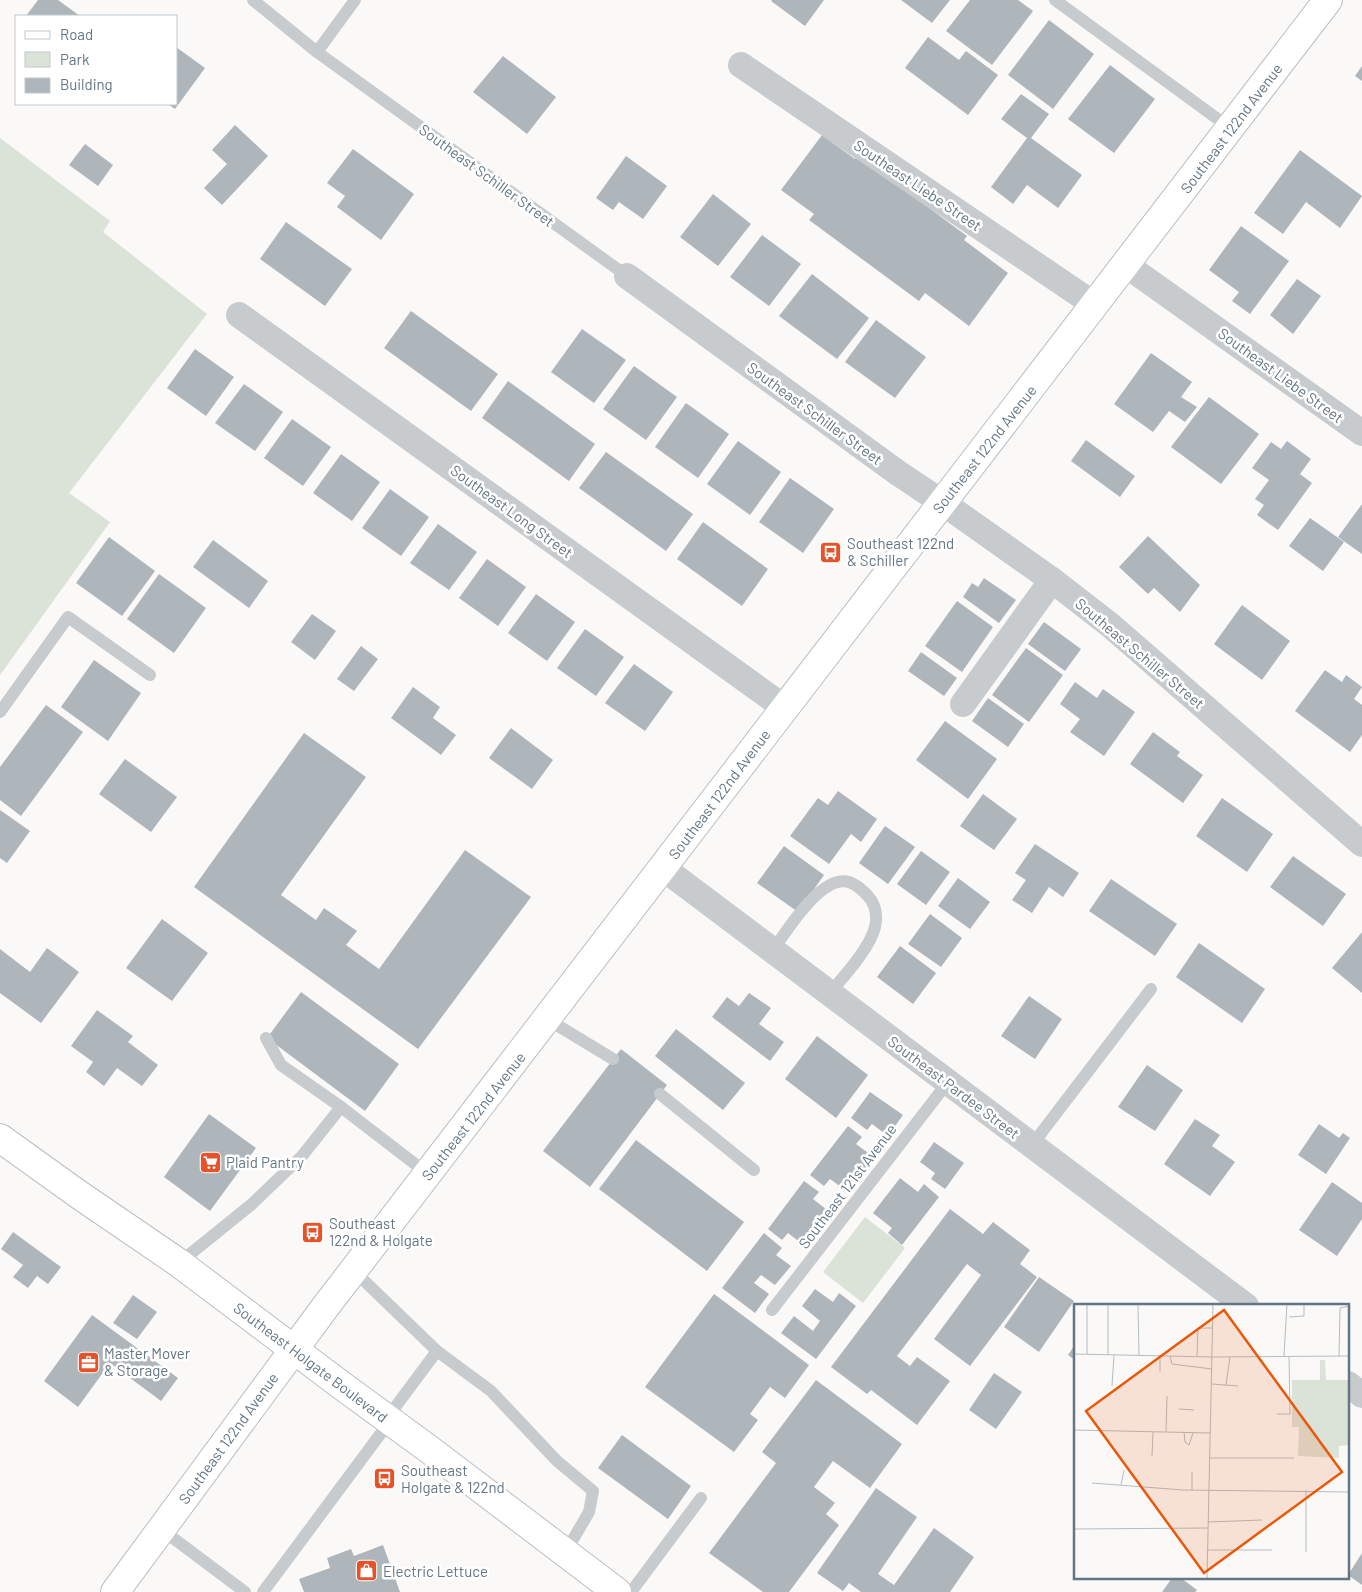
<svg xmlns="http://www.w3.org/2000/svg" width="1362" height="1592" font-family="Barlow,sans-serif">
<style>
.green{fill:#dbe2d8}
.building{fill:#aeb6bc}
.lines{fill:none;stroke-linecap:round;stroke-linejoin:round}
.secondary-casing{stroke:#b9bfc3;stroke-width:30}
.lane{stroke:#c7cbce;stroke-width:12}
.street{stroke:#c7cbce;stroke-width:26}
.secondary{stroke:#fff;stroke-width:28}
.labels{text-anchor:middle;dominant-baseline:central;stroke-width:5;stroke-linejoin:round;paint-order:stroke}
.street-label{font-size:15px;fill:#647683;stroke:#fff}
.poi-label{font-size:15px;fill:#647683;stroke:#fff;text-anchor:start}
.inset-road{fill:none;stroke:#b5bdc2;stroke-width:1}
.view{fill:#e8590c;fill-opacity:0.15;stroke:#e8590c;stroke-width:2.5}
.inset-edge{fill:none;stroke:#647683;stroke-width:2.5}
</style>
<rect width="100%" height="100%" fill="#faf9f7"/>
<g class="green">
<polygon points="0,138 110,221 103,232 207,314 69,493 110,522 0,675"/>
<polygon points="865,1217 905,1248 863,1303 823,1272"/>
</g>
<g class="building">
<polygon points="38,0 58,0 80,16 26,16"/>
<polygon points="772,0 824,0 805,26 771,1"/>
<polygon points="901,0 950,0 932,23"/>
<polygon points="970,0 1018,0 1033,11 992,65 946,31"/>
<polygon points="1049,20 1094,54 1053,109 1008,75"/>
<polygon points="928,37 959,60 966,51 998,75 968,115 905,68"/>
<polygon points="176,47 205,68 175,109 168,104 176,104"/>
<polygon points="503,56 556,97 527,134 473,92"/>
<polygon points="1110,65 1155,99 1114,153 1068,119"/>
<polygon points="1362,66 1362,81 1355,76"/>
<polygon points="1021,94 1049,114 1031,138 1082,175 1058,208 1027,185 1013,204 991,187 1027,138 1001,119"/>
<polygon points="235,125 268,156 222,205 204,188 227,164 212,150"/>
<polygon points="822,135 855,159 857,155 967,236 964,240 1008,273 969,326 925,293 919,301 809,220 814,214 781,190"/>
<polygon points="85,144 113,165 98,186 69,165"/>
<polygon points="353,149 414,194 381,240 337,207 345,196 327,183"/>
<polygon points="1300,150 1362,196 1340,228 1306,202 1283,234 1254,213"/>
<polygon points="626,156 667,186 643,219 619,202 613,210 596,198"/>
<polygon points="713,194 751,224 718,266 680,237"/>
<polygon points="286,222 352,269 325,306 260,259"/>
<polygon points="1241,226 1289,261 1250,314 1232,301 1239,292 1209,270"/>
<polygon points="762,235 801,264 769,306 730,277"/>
<polygon points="812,274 869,318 837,359 779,316"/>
<polygon points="1297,279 1321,296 1293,334 1270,315"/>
<polygon points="411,311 498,374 471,411 384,348"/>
<polygon points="876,320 926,357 895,398 845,362"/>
<polygon points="582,329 626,360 594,403 551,372"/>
<polygon points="195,349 234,377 206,416 167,388"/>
<polygon points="1151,353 1192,382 1181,397 1197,407 1185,422 1169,411 1153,432 1114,404"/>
<polygon points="634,366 677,397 646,440 603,409"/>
<polygon points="508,381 595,444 569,481 482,418"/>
<polygon points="244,384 283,412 255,451 215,423"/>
<polygon points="1209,397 1259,434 1221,484 1171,447"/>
<polygon points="686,403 729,434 698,478 655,447"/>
<polygon points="292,419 331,447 303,486 264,458"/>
<polygon points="1086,440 1135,476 1120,497 1071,461"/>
<polygon points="738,441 781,472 750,515 707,484"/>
<polygon points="1287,441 1311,459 1300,474 1312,483 1278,530 1257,515 1264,505 1255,499 1269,480 1252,468 1271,442 1281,449"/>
<polygon points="606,452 693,514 666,551 579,488"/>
<polygon points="341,454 380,482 352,521 313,493"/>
<polygon points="790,478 834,509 803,553 759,522"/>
<polygon points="390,489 429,517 401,556 362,528"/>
<polygon points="1362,504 1362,554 1338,537"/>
<polygon points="1310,518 1344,542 1323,571 1289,546"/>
<polygon points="703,522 768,569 742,606 677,559"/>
<polygon points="438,524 477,552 449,590 410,563"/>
<polygon points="1148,536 1200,585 1180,612 1154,588 1148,594 1119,567"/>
<polygon points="109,537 155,571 122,616 76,583"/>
<polygon points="213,540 268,581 249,608 193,567"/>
<polygon points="487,559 526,587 498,626 459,598"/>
<polygon points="159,574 206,608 174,653 127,619"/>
<polygon points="984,578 1016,600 999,623 963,597 972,583 978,587"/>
<polygon points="536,594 575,622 547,661 508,633"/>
<polygon points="957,601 993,627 962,672 925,646"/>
<polygon points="1242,605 1290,641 1262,680 1214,644"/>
<polygon points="312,614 336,631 315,660 291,642"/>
<polygon points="1044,622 1081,649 1065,671 1028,644"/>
<polygon points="585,629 624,657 596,696 557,668"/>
<polygon points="361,646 378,659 354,691 337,679"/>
<polygon points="1026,648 1063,675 1029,722 992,695"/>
<polygon points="921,652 957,678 944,696 908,671"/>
<polygon points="94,660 141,693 108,741 61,707"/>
<polygon points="634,664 673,692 645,731 605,703"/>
<polygon points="1325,670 1342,682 1346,675 1362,687 1354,699 1362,705 1362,735 1350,752 1295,711"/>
<polygon points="1075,682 1097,698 1103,689 1135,712 1104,756 1070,732 1080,719 1060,704"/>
<polygon points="413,687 440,707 433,718 456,735 441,755 391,718"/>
<polygon points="988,698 1024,724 1008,747 972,721"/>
<polygon points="46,705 83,732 21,816 0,800 0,767"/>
<polygon points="945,721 997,759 968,799 916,760"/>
<polygon points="511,728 553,760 532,789 489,758"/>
<polygon points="1153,732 1180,752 1177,756 1203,775 1183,803 1130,764"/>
<polygon points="304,733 366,777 281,895 316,920 324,908 357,931 346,945 379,969 465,850 531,897 418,1049 194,887"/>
<polygon points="125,759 177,797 151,832 99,794"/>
<polygon points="838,791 877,819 861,842 851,834 829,864 790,836 818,798 828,805"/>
<polygon points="983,794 1017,819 994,850 960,826"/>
<polygon points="1222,798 1273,834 1247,872 1196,836"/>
<polygon points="0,810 30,831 7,863 0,858"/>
<polygon points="885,826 915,847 888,884 859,863"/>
<polygon points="1035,844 1079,873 1063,897 1049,887 1032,913 1012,900 1026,880 1015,873"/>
<polygon points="784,846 824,875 798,912 757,883"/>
<polygon points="921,851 950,872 926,905 897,884"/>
<polygon points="1293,856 1346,894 1323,926 1270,887"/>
<polygon points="958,878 990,902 970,929 938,906"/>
<polygon points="1111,879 1177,924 1155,956 1089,911"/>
<polygon points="930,914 962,938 941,967 908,944"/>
<polygon points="162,919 208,953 172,1001 126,968"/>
<polygon points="1362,932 1362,993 1332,968"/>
<polygon points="1199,943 1265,989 1242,1023 1176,977"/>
<polygon points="900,946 936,973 913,1004 877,977"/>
<polygon points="47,948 79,972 41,1023 0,993 0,949 30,972"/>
<polygon points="301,992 399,1064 365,1111 267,1038"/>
<polygon points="749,993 771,1008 759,1024 784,1042 770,1061 712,1017 727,997 739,1006"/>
<polygon points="1029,996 1062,1019 1035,1059 1001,1036"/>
<polygon points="97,1010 133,1036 128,1042 158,1065 142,1086 117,1068 104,1086 86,1072 93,1062 71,1046"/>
<polygon points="676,1029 745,1083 723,1110 655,1056"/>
<polygon points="817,1036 868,1075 836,1118 785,1079"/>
<polygon points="621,1049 667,1085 590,1187 543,1151"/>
<polygon points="1147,1065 1183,1090 1155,1131 1118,1107"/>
<polygon points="870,1092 903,1115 888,1136 872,1124 867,1130 851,1118"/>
<polygon points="209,1114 256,1148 210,1211 164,1177"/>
<polygon points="1195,1119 1220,1135 1212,1146 1235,1162 1210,1196 1164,1164"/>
<polygon points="1319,1124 1339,1138 1343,1133 1350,1138 1326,1174 1298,1155"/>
<polygon points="848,1126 862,1137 856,1144 875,1158 848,1192 830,1179 824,1186 810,1175"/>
<polygon points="636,1140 744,1222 707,1271 599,1189"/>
<polygon points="934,1142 964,1163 945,1189 931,1179 935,1173 920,1162"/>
<polygon points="900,1178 918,1192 924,1184 939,1197 902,1245 888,1233 892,1228 873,1213"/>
<polygon points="804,1181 819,1192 813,1199 831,1213 806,1247 788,1233 782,1240 768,1229"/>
<polygon points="1332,1182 1362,1203 1362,1219 1337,1256 1299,1230"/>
<polygon points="950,1209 983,1234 993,1222 1030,1250 1020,1264 1037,1277 970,1366 934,1339 981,1275 967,1264 897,1356 910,1366 917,1357 950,1381 917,1425 871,1390 867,1394 831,1367"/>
<polygon points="13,1232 61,1267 48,1284 37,1276 28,1288 13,1277 23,1265 1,1249"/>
<polygon points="764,1233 782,1248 776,1255 791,1266 775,1285 761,1275 754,1283 769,1294 755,1313 722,1288"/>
<polygon points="1039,1277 1074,1301 1039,1352 1004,1327"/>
<polygon points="815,1289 833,1302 839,1293 856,1306 816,1359 781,1333 794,1316 813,1331 820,1321 802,1306"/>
<polygon points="714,1294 809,1365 785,1398 770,1387 750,1414 758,1420 734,1452 645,1387"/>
<polygon points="133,1295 157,1312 137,1339 113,1323"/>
<polygon points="92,1315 178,1378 161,1401 110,1363 78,1407 44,1381"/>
<polygon points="1076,1343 1076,1361 1068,1355"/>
<polygon points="994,1373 1022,1392 996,1429 969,1410"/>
<polygon points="816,1380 902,1444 870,1488 833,1461 814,1487 835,1503 826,1514 839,1525 789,1592 763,1592 709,1553 776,1463 762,1452"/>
<polygon points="622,1435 691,1486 668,1519 598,1468"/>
<polygon points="876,1488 917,1517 878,1574 894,1585 934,1528 974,1557 950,1592 861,1592 849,1583 843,1591 817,1573"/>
<polygon points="383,1545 400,1592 304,1592 299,1579 330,1568 327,1558 351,1549 354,1556"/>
<polygon points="1362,1553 1362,1585 1348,1575"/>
<polygon points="1172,1578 1181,1578 1197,1590 1195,1592 1162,1592"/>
</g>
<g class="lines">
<defs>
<g id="secondary">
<polyline points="0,1138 78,1194 179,1263 341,1385 430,1450 617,1592"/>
<polyline points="115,1592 326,1306 1328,0"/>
</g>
</defs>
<use href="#secondary" class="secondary-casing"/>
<g class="lane">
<polyline points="253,0 317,52 627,276"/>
<polyline points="1055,0 1230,128"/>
<polyline points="317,52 355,0"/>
<polyline points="0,712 68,617 150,675"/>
<path d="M773 950C787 931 821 874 849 882 855 884 860 888 865 893 875 902 878 913 875 927 870 948 844 976 830 993"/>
<polyline points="547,1019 613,1059"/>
<polyline points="266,1038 281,1065 341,1107 428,1174"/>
<polyline points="660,1094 754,1170"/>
<polyline points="1032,1145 1151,989"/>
<polyline points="179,1263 252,1204 302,1156 341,1107"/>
<polyline points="354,1271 437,1351 491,1391 557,1461 593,1491 589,1512 565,1553"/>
<polyline points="772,1310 948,1082"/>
<polyline points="387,1418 437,1351"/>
<polyline points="161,1529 245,1592"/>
<polyline points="263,1592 390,1421"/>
<polyline points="631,1592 701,1498"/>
</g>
<g class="street">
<polyline points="741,65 1095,305"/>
<polyline points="1126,265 1362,433"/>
<polyline points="627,276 898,473 943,503 1052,580 1110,625 1362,844"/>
<polyline points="239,315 785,708"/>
<polyline points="963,704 1052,580"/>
<polyline points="663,868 1246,1306"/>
<polyline points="1348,1384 1362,1395"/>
</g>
<use href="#secondary" class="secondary"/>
</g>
<defs>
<symbol id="bus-square" viewBox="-11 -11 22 22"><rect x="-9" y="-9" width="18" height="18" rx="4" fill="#e75229" stroke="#fff"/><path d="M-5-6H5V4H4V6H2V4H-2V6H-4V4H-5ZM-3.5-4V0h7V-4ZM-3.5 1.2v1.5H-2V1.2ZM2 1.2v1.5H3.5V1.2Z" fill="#fff"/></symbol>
<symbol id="supermarket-square" viewBox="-11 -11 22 22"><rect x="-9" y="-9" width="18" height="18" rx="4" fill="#e75229" stroke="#fff"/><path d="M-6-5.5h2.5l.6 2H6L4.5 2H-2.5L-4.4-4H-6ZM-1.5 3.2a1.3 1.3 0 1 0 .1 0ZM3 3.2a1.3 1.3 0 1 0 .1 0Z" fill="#fff"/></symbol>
<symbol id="office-square" viewBox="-11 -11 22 22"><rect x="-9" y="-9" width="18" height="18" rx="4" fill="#e75229" stroke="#fff"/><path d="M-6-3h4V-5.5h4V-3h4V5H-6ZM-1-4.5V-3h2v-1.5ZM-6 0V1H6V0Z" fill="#fff"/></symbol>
<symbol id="shop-square" viewBox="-11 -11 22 22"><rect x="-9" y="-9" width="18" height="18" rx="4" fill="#e75229" stroke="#fff"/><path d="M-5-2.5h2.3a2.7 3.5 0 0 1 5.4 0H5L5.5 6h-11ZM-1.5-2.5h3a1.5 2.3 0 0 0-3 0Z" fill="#fff"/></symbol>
</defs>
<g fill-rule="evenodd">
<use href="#bus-square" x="818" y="540" width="25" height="25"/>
<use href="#supermarket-square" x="198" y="1150" width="25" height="25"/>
<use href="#bus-square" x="300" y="1220" width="25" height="25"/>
<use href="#office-square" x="76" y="1350" width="25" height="25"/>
<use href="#bus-square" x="372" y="1466" width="25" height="25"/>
<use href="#shop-square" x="354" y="1558" width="25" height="25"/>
</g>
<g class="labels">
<g class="street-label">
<text transform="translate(1231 128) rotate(-53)">Southeast 122nd Avenue</text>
<text transform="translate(487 175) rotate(36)">Southeast Schiller Street</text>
<text transform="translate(918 185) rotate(34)">Southeast Liebe Street</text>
<text transform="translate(1281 375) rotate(36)">Southeast Liebe Street</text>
<text transform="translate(815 413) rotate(36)">Southeast Schiller Street</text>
<text transform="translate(984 449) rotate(-52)">Southeast 122nd Avenue</text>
<text transform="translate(512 511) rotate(36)">Southeast Long Street</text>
<text transform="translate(1140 653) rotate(40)">Southeast Schiller Street</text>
<text transform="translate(719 794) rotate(-53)">Southeast 122nd Avenue</text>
<text transform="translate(954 1087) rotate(37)">Southeast Pardee Street</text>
<text transform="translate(473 1116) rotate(-52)">Southeast 122nd Avenue</text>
<text transform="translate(847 1186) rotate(-53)">Southeast 121st Avenue</text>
<text transform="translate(311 1362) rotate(37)">Southeast Holgate Boulevard</text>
<text transform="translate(228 1438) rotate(-54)">Southeast 122nd Avenue</text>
</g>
<g class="poi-label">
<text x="847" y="543">Southeast 122nd<tspan x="847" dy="17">&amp; Schiller</tspan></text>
<text x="226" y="1162">Plaid Pantry</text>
<text x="329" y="1223">Southeast<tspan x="329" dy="17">122nd &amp; Holgate</tspan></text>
<text x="104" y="1353">Master Mover<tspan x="104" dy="17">&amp; Storage</tspan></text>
<text x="401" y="1470">Southeast<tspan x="401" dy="17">Holgate &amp; 122nd</tspan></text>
<text x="383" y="1571">Electric Lettuce</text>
</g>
</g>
<g transform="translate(1074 1304)">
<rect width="275" height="275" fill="#faf9f7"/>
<path d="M246 56H251L252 76H275V141L265 142V154L224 152 225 123H218V76H246Z" fill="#dbe2d8"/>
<path class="inset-road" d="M64 0 65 51M215 13 230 12V0M0 50 139 53M13 50V0M34 51V0M96 52 98 60 138 65M123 52 124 24H139M210 52 213 0M265 52 266 4 275 2M139 53 275 52M86 68V52M138 80 164 82M152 81 156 53M38 82 40 51M105 105 120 106M203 110H216L215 52M0 126 136 129M92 128 93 92M110 128 111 138 115 141 119 129M78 152 79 128M136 154H220M118 168V187M18 179 109 186 275 188M47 181 50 166M134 218 188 216M0 225 134 224M133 246H198M232 248V186M133 275 139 0M139 275H157"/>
<path class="view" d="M150 6 268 168 130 269 12 107Z"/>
<rect width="275" height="275" class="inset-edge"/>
</g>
<rect x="15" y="15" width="162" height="90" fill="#ffffff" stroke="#c1c8cd"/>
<rect x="25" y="31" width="25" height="8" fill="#ffffff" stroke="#c1c8cd"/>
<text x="60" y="40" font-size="15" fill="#647683">Road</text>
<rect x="25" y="52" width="25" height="15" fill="#dbe2d8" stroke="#c1c8cd"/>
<text x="60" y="65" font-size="15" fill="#647683">Park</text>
<rect x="25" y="78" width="25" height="15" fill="#aeb6bc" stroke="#c1c8cd"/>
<text x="60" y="90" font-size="15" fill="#647683">Building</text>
</svg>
